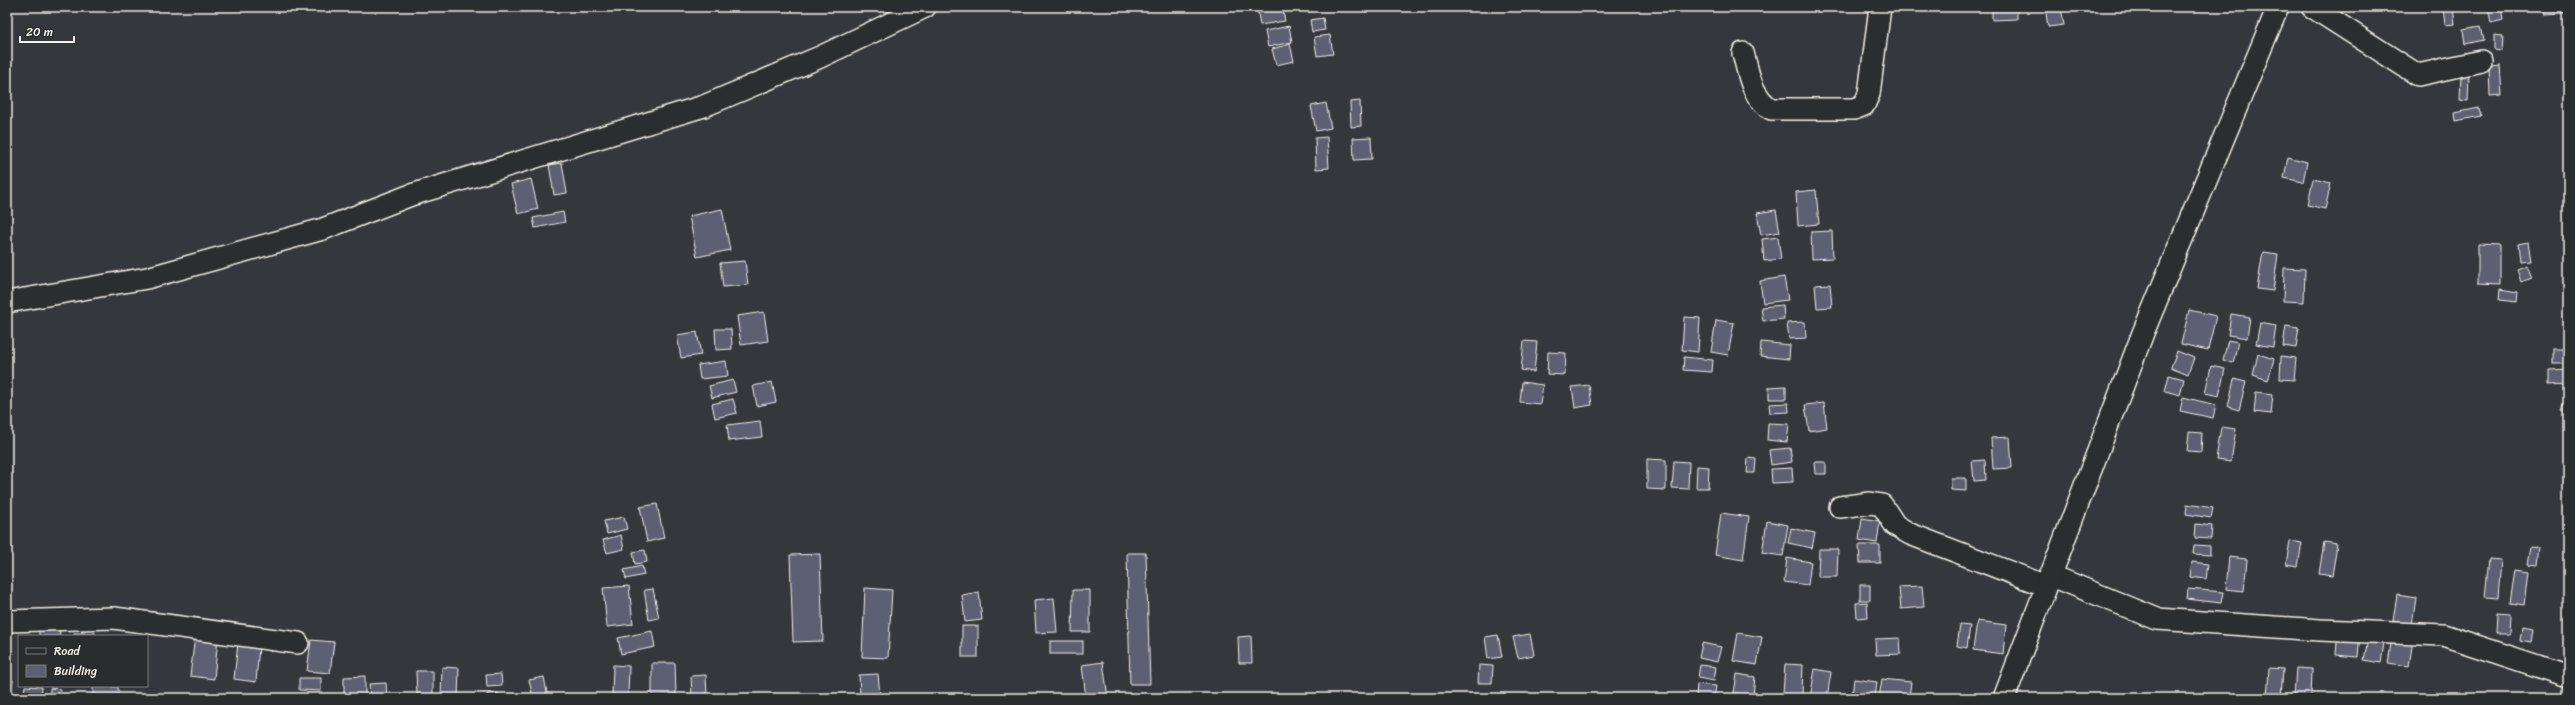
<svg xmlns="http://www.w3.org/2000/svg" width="2575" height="705" font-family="Sriracha,sans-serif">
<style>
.building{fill:#5b6072;stroke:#f4f1e8}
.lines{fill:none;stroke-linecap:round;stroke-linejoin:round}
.minor-casing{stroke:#f4f1e8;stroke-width:24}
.minor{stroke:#2a2d2e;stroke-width:21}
</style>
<rect width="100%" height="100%" fill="#34373c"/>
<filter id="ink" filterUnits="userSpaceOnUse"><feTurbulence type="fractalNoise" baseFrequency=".025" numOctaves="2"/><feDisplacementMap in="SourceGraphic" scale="8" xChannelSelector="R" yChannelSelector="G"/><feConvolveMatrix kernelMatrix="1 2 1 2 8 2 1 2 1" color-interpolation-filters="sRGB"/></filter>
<g filter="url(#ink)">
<g class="building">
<polygon points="1257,7 1282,7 1285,21 1260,25"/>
<polygon points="1304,7 1317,7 1318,10 1305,12"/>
<polygon points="1992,7 2017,7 2017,19 1992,20"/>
<polygon points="2045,7 2061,7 2064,25 2048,27"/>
<polygon points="2443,7 2453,7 2455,24 2445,25"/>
<polygon points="2488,7 2501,7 2503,20 2491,23"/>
<polygon points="2544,7 2564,7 2565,13 2544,14"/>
<polygon points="1323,18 1325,30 1312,32 1310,20"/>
<polygon points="1289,26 1292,42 1268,47 1265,31"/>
<polygon points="2481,26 2484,40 2465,44 2463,29"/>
<polygon points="1330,35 1333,54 1317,56 1314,37"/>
<polygon points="2494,36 2503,37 2502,51 2494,50"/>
<polygon points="1290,44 1294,61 1276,65 1272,49"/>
<polygon points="2500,65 2502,95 2490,96 2489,66"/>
<polygon points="2461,73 2469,73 2468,101 2460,100"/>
<polygon points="1360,101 1361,126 1351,127 1350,102"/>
<polygon points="1326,103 1331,128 1316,131 1311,106"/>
<polygon points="2479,108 2481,116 2456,121 2455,113"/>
<polygon points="1327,137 1329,168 1316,169 1315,138"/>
<polygon points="1371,137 1372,159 1354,160 1353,138"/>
<polygon points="2288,157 2307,162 2303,182 2284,178"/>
<polygon points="562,163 567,193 554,195 549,165"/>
<polygon points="531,179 538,209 518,214 511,184"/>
<polygon points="2313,179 2331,183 2325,209 2308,205"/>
<polygon points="1816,190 1819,224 1798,226 1796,192"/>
<polygon points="722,209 730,250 697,257 689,216"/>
<polygon points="1776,210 1780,232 1761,235 1757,213"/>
<polygon points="563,212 565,222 535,228 533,218"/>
<polygon points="1832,231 1833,258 1812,259 1811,232"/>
<polygon points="1778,237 1781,259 1764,261 1762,239"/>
<polygon points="2528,242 2531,260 2520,261 2518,244"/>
<polygon points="2478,244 2500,245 2500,284 2478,283"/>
<polygon points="2263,252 2278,254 2273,291 2257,289"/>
<polygon points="745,261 748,285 723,287 720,263"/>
<polygon points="2527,265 2532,278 2521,282 2517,269"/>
<polygon points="2284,268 2305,269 2304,302 2283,301"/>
<polygon points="1784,277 1788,300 1763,303 1760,281"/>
<polygon points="1830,284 1832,307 1817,308 1815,285"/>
<polygon points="2500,289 2518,292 2517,302 2499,300"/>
<polygon points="1783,305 1784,319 1763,321 1761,307"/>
<polygon points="2189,310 2216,316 2208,350 2181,344"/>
<polygon points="764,312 768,341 741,345 737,316"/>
<polygon points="2231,314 2250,317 2247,338 2228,335"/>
<polygon points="1684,317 1700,318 1698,352 1682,350"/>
<polygon points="1716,320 1734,323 1728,355 1711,352"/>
<polygon points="1805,322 1806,338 1789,339 1787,323"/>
<polygon points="2260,323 2276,326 2273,347 2256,344"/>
<polygon points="2286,326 2299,328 2296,348 2283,346"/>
<polygon points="715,329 731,329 732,349 716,350"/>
<polygon points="697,332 701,355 681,358 677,335"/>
<polygon points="2228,340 2238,342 2233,363 2223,360"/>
<polygon points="1524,341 1537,342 1534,372 1521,370"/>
<polygon points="1761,342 1790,345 1789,359 1760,356"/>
<rect x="2553" y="349" width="15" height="15"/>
<polygon points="2177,351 2194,358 2188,374 2171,367"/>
<polygon points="1548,352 1566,353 1565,375 1547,374"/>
<polygon points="2258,354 2274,359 2268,380 2253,375"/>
<polygon points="2281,356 2296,358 2294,380 2280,379"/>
<polygon points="1684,357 1713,360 1712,372 1683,370"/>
<polygon points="726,361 728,376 700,379 698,365"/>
<polygon points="2211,366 2225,369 2219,396 2205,393"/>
<polygon points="2568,370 2568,383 2549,384 2549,371"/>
<polygon points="2169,375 2184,379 2180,395 2165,391"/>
<polygon points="2234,379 2246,382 2239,410 2228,407"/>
<polygon points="733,380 736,392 712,398 709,386"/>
<polygon points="772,382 776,402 757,406 753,386"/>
<polygon points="1522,382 1543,385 1540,404 1520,402"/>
<polygon points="1589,385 1592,405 1575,408 1572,387"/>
<polygon points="1786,386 1786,399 1769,399 1769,387"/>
<polygon points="2256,392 2273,394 2271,414 2254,412"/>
<polygon points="2567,394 2568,394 2568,413 2561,411"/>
<polygon points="2183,397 2216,405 2213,418 2180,411"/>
<polygon points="733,399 737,413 715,418 712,404"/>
<polygon points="1788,403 1789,412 1770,413 1769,404"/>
<polygon points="1824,403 1827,428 1809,431 1805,405"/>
<polygon points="760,421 762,437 729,441 727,425"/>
<polygon points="1768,423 1789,424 1787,442 1767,440"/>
<polygon points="2221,427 2236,429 2231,462 2216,460"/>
<polygon points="2189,432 2202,433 2201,452 2187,451"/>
<polygon points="2010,437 2012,468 1993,469 1991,438"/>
<polygon points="1790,448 1792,462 1771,465 1769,450"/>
<polygon points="1748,458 1756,459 1755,473 1747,473"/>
<polygon points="1647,459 1666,460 1666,490 1647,489"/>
<polygon points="1985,460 1986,480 1974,481 1972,461"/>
<polygon points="1674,461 1689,462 1688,489 1672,488"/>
<polygon points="1814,462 1826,462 1826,474 1815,474"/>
<polygon points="1697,466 1709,467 1708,488 1696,488"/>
<polygon points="1792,468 1793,482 1772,483 1771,469"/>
<polygon points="1951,478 1966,478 1966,491 1951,490"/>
<polygon points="657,504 664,538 647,542 640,507"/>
<polygon points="2187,504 2213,508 2211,518 2186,514"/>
<polygon points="1721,513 1749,517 1743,560 1715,555"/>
<polygon points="624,517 627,529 607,534 604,521"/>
<polygon points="1862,518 1880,521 1877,543 1859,540"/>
<polygon points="1767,521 1788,525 1783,556 1762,553"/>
<polygon points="2196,524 2212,526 2211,539 2195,538"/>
<polygon points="1791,528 1815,533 1812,548 1788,543"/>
<polygon points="621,535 624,549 607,553 603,540"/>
<polygon points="2290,541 2302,543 2298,566 2286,564"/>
<polygon points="2324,542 2337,544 2332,576 2319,574"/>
<polygon points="1859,545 1880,545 1880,563 1860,563"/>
<polygon points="2194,545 2210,546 2210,555 2193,554"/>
<polygon points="2531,546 2540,547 2538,565 2528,564"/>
<polygon points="1819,549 1838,549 1837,577 1818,577"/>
<polygon points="645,550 647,562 635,564 633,552"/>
<polygon points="1127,553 1146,553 1150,684 1130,684"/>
<polygon points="820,554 823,641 793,642 790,555"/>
<polygon points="2229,557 2247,559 2244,591 2226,589"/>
<polygon points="1787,558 1811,562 1808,585 1784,582"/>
<polygon points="2489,559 2501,560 2498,598 2485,597"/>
<polygon points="2192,562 2208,564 2206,579 2190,577"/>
<polygon points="642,566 644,575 626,579 624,570"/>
<polygon points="2515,570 2529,572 2525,605 2510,603"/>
<rect x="1860" y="585" width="10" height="15"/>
<polygon points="629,586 633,624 607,627 603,588"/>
<polygon points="1922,586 1924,607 1901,609 1899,587"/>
<polygon points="865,588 892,590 888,658 862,657"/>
<polygon points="653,589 659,618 649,620 644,590"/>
<polygon points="2188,589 2223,592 2221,603 2187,599"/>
<polygon points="1073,590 1090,590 1090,632 1072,632"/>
<polygon points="979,592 982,620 965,622 962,595"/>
<polygon points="2397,595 2416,598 2412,625 2393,621"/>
<polygon points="1054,598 1057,632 1036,633 1034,600"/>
<polygon points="1867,602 1868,617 1857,618 1856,603"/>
<polygon points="2497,612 2510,613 2509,634 2496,634"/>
<polygon points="59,620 60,636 39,636 39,621"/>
<polygon points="1977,621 2006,625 2003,654 1973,650"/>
<polygon points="1960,625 1970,626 1967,648 1957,646"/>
<rect x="962" y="626" width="16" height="31"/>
<polygon points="2522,627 2534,629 2532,643 2520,641"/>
<polygon points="2370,628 2386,631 2381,663 2364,660"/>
<polygon points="2338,630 2360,632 2358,657 2336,655"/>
<polygon points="652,631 655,647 621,654 618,638"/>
<rect x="74" y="633" width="21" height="3"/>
<polygon points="1738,633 1762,637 1757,665 1733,661"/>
<polygon points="1530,634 1534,655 1518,658 1513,637"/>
<polygon points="1498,635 1502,657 1488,659 1485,637"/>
<polygon points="195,636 218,638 214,679 190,676"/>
<polygon points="1251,636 1252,663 1239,663 1238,637"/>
<polygon points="2392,637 2413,640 2409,666 2388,663"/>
<polygon points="1900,638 1901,654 1876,655 1875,639"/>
<polygon points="311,640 334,642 330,673 307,671"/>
<rect x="1050" y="641" width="33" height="13"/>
<polygon points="238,643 259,646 256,682 234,679"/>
<polygon points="1702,643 1721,647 1717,662 1699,658"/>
<polygon points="1103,662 1108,698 1086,698 1082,665"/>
<polygon points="652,663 675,663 676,695 652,696"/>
<polygon points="1785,664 1803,665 1802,695 1783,694"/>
<polygon points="613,665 629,666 628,696 612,695"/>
<polygon points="1479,665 1493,666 1492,683 1478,683"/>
<polygon points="1700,665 1716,667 1714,681 1698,678"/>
<polygon points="442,667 459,668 458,698 441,698"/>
<polygon points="2269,668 2283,669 2281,698 2267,698"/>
<polygon points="2296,668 2312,669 2311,698 2294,697"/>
<polygon points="1815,669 1831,672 1827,698 1810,698"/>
<polygon points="416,671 433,671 433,694 417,695"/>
<polygon points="501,674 502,686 487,687 486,675"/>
<polygon points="878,674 880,696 860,697 859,675"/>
<polygon points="1737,674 1755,677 1753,695 1734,693"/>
<polygon points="706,675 707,696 692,697 691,676"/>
<polygon points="365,676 365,698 344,698 344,677"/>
<polygon points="544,677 548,698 533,698 529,680"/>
<polygon points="299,678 321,678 321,691 299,690"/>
<polygon points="7,679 13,680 10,698 7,698"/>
<polygon points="1854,679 1877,682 1875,698 1852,696"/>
<polygon points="1882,679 1911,682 1909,698 1879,698"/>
<polygon points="386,683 387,698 370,698 369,684"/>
<polygon points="1697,684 1716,686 1714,698 1696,697"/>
<polygon points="25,686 42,687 41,698 23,698"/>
<rect x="93" y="687" width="25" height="11"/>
<polygon points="50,688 61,689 60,698 50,698"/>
<polygon points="498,693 499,698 487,698 487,694"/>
<polygon points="297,695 323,697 323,698 297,698"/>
</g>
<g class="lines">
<defs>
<g id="minor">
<polyline points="2312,7 2418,75 2481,61"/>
<path d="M1743 53C1749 74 1751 96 1771 109H1854L1864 105 1869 94 1880 7"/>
<polyline points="7,302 147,278 323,229 411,195 704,106 820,57 925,7"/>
<polyline points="1840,507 1870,503 1882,505 1895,525 1910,534 2046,586"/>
<polyline points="2050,575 2157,619 2320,630 2443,635 2568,676"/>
<polyline points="7,621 114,618 298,643"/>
<polyline points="2004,698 2143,333 2278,7"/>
</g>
</defs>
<use href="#minor" class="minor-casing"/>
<use href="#minor" class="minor"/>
</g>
</g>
<rect width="2575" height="705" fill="none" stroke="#2a2d2e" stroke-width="24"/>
<rect x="12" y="12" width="2551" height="681" fill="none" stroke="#f4f1e8" stroke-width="1.5" filter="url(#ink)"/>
<rect x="18" y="635" width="130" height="52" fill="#2a2d2e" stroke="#7b7b78"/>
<rect x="26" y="648" width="20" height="6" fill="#2a2d2e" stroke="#7b7b78"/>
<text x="54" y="655" font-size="12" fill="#f4f1e8">Road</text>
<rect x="26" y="665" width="20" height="12" fill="#5b6072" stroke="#7b7b78"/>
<text x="54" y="675" font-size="12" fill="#f4f1e8">Building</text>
<path d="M20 36v6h54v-6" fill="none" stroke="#f4f1e8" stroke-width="2"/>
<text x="26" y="36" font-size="12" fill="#f4f1e8" stroke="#2a2d2e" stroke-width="3" paint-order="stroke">20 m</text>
</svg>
